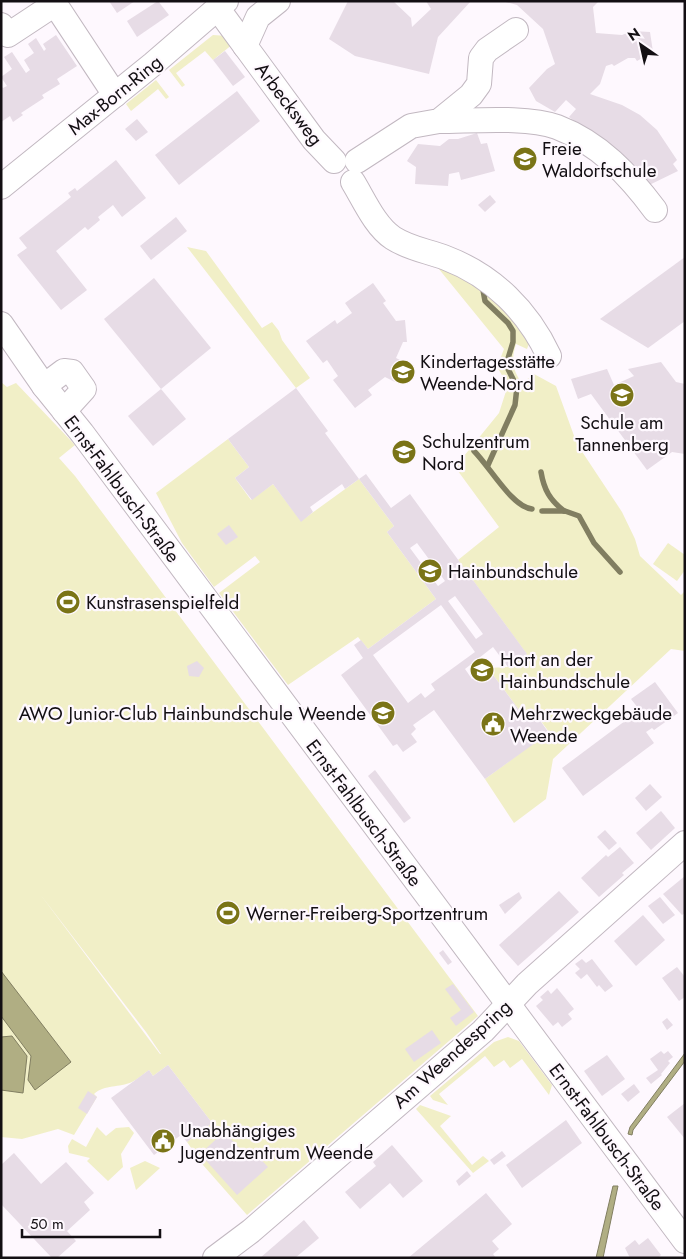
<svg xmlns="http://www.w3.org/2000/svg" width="686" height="1259" font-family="Jost,sans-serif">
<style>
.green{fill:#f1efc7;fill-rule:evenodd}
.water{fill:#b0ae83;stroke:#817e61}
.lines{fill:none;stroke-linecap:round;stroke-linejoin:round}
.stream{stroke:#817e61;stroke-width:5.5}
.building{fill:#e7dce6;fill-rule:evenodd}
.minor-casing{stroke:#c2b8c1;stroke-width:26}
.minor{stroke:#fff;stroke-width:24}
.labels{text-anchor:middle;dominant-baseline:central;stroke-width:4.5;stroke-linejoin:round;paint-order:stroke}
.street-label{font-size:19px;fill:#130f13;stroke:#fef8fe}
.poi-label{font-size:19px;fill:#130f13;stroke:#fef8fe;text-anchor:start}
</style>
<rect width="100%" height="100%" fill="#fef8fe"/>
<g class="green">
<polygon points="213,35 228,36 233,44 213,60 205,51 176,73 185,85 182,87 169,70"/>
<polygon points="156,80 169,97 166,99 158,89 131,111 126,104"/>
<polygon points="187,247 206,251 262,328 272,322 279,331 282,340 310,378 296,388"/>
<path d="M434 263 491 290 530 341 527 349 516 344C511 360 512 369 522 383L534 374 556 386 577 444 622 512 635 539 640 556 681 595 685 591V651L671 649 553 759 546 799 514 823 485 779 549 732 531 708 522 714 488 668 508 667 526 653 458 560 499 527 455 467 499 413 508 385 497 367 504 349Z"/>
<path d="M1 382 7 387 16 383 75 445 59 458 75 476 478 1016 247 1215 203 1165 187 1142 212 1123 168 1065 153 1076 149 1070C143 1074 138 1079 132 1082 119 1088 105 1084 94 1094L97 1097 74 1135 58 1129 22 1139 1 1137ZM40 894 146 1032 161 1054H160Z"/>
<polygon points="228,439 249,467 235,478 251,500 273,484 301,521 359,479 394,526 387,532 436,599 368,649 358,637 288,685 219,593 260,562 255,556 214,587 182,543 156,493"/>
<polygon points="668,543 685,555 685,570 677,581 653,564"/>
<polygon points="508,1037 519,1041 552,1085 549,1095 522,1059 510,1068 504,1060 494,1067 485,1056 439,1094 448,1105 433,1100 430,1096 494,1042"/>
<polygon points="420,1105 451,1116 440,1126 472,1165 483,1156 489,1161 473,1173 416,1109"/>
<polygon points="97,1127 106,1136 116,1128 129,1127 134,1133 121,1154 123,1167 108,1181 87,1161 90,1158 69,1153 68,1146 72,1139 86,1147"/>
<polygon points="145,1161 160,1168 136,1190 130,1168"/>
</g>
<g class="water">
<polygon points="1,971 71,1062 35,1090 28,1080 31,1056 1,1016"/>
<polygon points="12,1036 27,1056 23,1093 1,1090 1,1037"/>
<polygon points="685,1053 685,1061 633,1130 632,1135 628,1134 630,1127"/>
<polygon points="613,1186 618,1186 603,1258 596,1258"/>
</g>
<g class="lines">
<g class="stream">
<polyline points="483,290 485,301 508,323 513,331 513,342 506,365 517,387 515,405 488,465"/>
<path d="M474 451C490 467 512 507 532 509"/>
<path d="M541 472C544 490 550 500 564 511"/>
<polyline points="542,511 565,511 579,516 594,543 620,572"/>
</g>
</g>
<g class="building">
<polygon points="109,1 135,1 117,13"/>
<polygon points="158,1 169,15 137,37 127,21"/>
<polygon points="348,1 393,1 411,18 412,27 431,9 426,1 471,1 438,37 429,74 355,56 329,39"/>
<polygon points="502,1 599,1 593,7 596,33 622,35 632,31 650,32 653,52 637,61 635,58 628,58 614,66 612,64 606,66 600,84 590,94 622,105 640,115 657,130 677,160 673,164 678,171 641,189 581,126 569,117 576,109 566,100 555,112 536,101 529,88 547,69 555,64 543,29 517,5"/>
<polygon points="56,35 77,66 57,79 60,84 42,95 44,98 21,113 23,115 13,122 10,116 1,122 1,86 3,88 7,86 1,77 12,69 4,57 12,52 26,73 30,70 24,60 34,53 28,44 36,38 44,51 46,49 43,44"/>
<polygon points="225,51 245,77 233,86 213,60"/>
<polygon points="237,91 260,121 179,185 155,155"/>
<polygon points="137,119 148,132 136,141 125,129"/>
<polygon points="477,133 481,144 487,143 495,171 461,180 459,172 449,174 448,186 415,184 416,167 407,161 418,144 440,146 449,139 458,139"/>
<polygon points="116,160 146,198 122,217 113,205 98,217 100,220 88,230 85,227 56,251 87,290 61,310 17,255 27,248 19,238 71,197 68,193 75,188 77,191"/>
<polygon points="490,195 496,202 485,212 478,205"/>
<polygon points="176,217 187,231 151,260 140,246"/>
<polygon points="685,257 685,321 648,348 600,319"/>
<polygon points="154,278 211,348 161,389 104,319"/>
<polygon points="373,283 386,301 383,303 396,321 405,320 407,342 403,342 396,358 404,362 395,382 385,377 368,390 372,395 355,408 333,380 338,376 327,360 323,363 306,341 335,320 337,324 352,313 345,303"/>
<polygon points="661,362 676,382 685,384 685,454 672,452 647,470 591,394 578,399 571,379 607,369 614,385 634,376 628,369"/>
<polygon points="296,388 328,431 325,433 359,479 345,489 342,484 310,507 313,512 301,522 273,484 252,500 235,478 249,467 228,439"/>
<polygon points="161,389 186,419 153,446 128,416"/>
<path d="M366 474 391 508 410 494 527 654 508 667 493 647 465 669 472 679 488 668 522 714 531 708 549 733 485 779 434 710 413 725 416 729 411 734 417 742 403 752 397 744 393 746 341 675 363 658 354 645 361 640 368 649 436 599 387 532 394 526 359 479ZM417 543 445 581 438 586 410 548ZM455 596 483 634 476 639 448 601ZM441 605 475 652 431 684 435 690 425 698 421 693 408 703 373 655Z"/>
<polygon points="229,525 238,537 226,545 217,534"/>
<polygon points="197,661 204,668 199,677 189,676 187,666"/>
<polygon points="655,682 678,713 654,730 652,728 646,732 654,743 583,796 562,768 633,715 635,718 642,713 631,699"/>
<polygon points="375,770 411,818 404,823 368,776"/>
<polygon points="650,784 662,797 646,811 635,798"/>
<polygon points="661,811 675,828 651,850 636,833"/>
<polygon points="605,830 617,843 609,850 597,837"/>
<polygon points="620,847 634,863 622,873 624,875 599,897 581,878 606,855 608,857"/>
<polygon points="685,876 685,913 682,915 663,894"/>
<polygon points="559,891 579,912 518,966 499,945"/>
<polygon points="519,892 522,898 505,914 499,905"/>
<polygon points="660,897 675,915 663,924 648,906"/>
<polygon points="643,915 665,940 636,966 614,941"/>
<polygon points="443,950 452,962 448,965 439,953"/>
<polygon points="582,959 586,963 592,959 613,986 605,992 599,985 597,987 587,974 581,979 575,973 580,969 575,964"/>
<polygon points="677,967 685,977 685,997 679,1001 662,978"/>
<polygon points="453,984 474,1012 456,1026 450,1018 461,1010 445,989"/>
<polygon points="557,988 574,1009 568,1014 572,1019 562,1027 558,1022 553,1026 536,1006 543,1000 540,997 548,990 551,994"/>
<polygon points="667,1018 673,1025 667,1030 662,1022"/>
<polygon points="432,1030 441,1043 414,1062 405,1049"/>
<polygon points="661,1051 664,1054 668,1051 673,1057 668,1061 670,1063 661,1074 662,1075 651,1084 646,1078 658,1070 650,1059"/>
<polygon points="607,1055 625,1079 602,1096 584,1071"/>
<polygon points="168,1065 212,1123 187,1142 181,1135 154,1155 111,1098 149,1070 153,1076"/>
<polygon points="634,1084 640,1092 628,1102 621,1094"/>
<polygon points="88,1091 97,1097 87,1114 78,1108"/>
<polygon points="685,1103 685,1139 667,1117"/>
<polygon points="566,1120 582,1143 522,1188 506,1165"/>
<polygon points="224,1132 246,1155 252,1150 268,1167 237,1195 200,1154"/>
<polygon points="392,1145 423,1181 403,1198 390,1183 360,1209 345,1192 376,1166 373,1162"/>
<polygon points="502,1151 506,1156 494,1165 490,1160"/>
<polygon points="14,1153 41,1184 66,1162 94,1193 84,1202 90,1210 67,1231 76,1241 57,1258 52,1258 1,1204 1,1165"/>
<polygon points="467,1171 471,1176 459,1186 456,1181"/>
<polygon points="486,1193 512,1224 492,1241 499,1249 493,1254 496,1258 408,1258"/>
<polygon points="304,1220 319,1238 295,1258 260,1258"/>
<polygon points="648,1238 661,1255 658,1258 630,1258 625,1248 635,1240 639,1245"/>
</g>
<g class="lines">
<defs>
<g id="minor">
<polyline points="55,1 55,4 115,95"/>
<polyline points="218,9 314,140 334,161"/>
<polyline points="1,25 8,35 55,4"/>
<polyline points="245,46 258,17 278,1"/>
<path d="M439 121C472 121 527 116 557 127 599 143 629 175 655 210"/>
<polyline points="357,161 411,126 439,121 471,95 479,84 481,58 487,50 516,30"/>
<path d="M353 182C364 200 375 226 393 238 410 249 428 251 446 258 493 276 528 311 549 356"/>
<polyline points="1,187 153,64 226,1"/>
<polyline points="1,324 44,386 82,433 685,1241"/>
<polyline points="44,386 64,371 72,372 84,389 64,411"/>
<polyline points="215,1258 251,1231 483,1031 527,984 685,843"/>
</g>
</defs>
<use href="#minor" class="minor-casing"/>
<use href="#minor" class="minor"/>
</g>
<defs>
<symbol id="school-disc" viewBox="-11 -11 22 22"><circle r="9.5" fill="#7a7417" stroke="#fef8fe"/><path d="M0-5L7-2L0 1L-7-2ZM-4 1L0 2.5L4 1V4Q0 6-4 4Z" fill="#fff"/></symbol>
<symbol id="stadium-disc" viewBox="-11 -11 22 22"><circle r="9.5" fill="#7a7417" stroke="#fef8fe"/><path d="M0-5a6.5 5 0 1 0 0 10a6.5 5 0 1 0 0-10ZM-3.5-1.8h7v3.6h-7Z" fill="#fff"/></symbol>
<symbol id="civic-disc" viewBox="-11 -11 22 22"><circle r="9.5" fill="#7a7417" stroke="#fef8fe"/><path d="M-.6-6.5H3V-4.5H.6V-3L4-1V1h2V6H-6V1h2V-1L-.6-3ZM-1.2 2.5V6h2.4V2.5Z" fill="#fff"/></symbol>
</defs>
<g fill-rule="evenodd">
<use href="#school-disc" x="511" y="145" width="28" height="28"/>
<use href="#school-disc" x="389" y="358" width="28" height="28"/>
<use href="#school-disc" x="608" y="381" width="28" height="28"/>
<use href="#school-disc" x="390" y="438" width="28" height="28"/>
<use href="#school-disc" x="416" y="557" width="28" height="28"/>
<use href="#stadium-disc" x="54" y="588" width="28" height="28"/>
<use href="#school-disc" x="468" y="656" width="28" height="28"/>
<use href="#school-disc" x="369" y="699" width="28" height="28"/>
<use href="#civic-disc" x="479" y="710" width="28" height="28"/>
<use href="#stadium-disc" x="214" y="899" width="28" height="28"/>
<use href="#civic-disc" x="149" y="1127" width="28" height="28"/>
</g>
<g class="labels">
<g class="street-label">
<text transform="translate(115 95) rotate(-39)">Max-Born-Ring</text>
<text transform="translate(289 104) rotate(53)">Arbecksweg</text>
<text transform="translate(122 489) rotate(53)">Ernst-Fahlbusch-Straße</text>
<text transform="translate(364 813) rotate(53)">Ernst-Fahlbusch-Straße</text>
<text transform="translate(452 1054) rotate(-42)">Am Weendespring</text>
<text transform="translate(607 1137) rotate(53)">Ernst-Fahlbusch-Straße</text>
</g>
<g class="poi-label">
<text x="542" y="148">Freie<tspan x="542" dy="22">Waldorfschule</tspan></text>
<text x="420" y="361">Kindertagesstätte<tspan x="420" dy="22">Weende-Nord</tspan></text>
<text x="622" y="422" text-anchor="middle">Schule am<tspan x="622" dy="22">Tannenberg</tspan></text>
<text x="422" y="441">Schulzentrum<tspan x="422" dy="22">Nord</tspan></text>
<text x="448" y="571">Hainbundschule</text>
<text x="86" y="602">Kunstrasenspielfeld</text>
<text x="500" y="659">Hort an der<tspan x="500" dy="22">Hainbundschule</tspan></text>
<text x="366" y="713" text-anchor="end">AWO Junior-Club Hainbundschule Weende</text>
<text x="510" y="713">Mehrzweckgebäude<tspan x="510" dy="22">Weende</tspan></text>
<text x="246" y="913">Werner-Freiberg-Sportzentrum</text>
<text x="180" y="1130">Unabhängiges<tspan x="180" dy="22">Jugendzentrum Weende</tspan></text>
</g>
</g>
<rect width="686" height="1259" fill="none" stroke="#130f13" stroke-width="5"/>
<g transform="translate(641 45) rotate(326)" stroke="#fef8fe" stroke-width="4" paint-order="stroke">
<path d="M0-4L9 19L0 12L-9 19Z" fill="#130f13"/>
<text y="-8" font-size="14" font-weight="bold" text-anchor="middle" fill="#130f13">N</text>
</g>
<path d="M22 1229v8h138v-8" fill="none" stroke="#130f13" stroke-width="2.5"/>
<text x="30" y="1229" font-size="15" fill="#130f13" stroke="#fef8fe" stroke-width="4" paint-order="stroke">50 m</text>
</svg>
